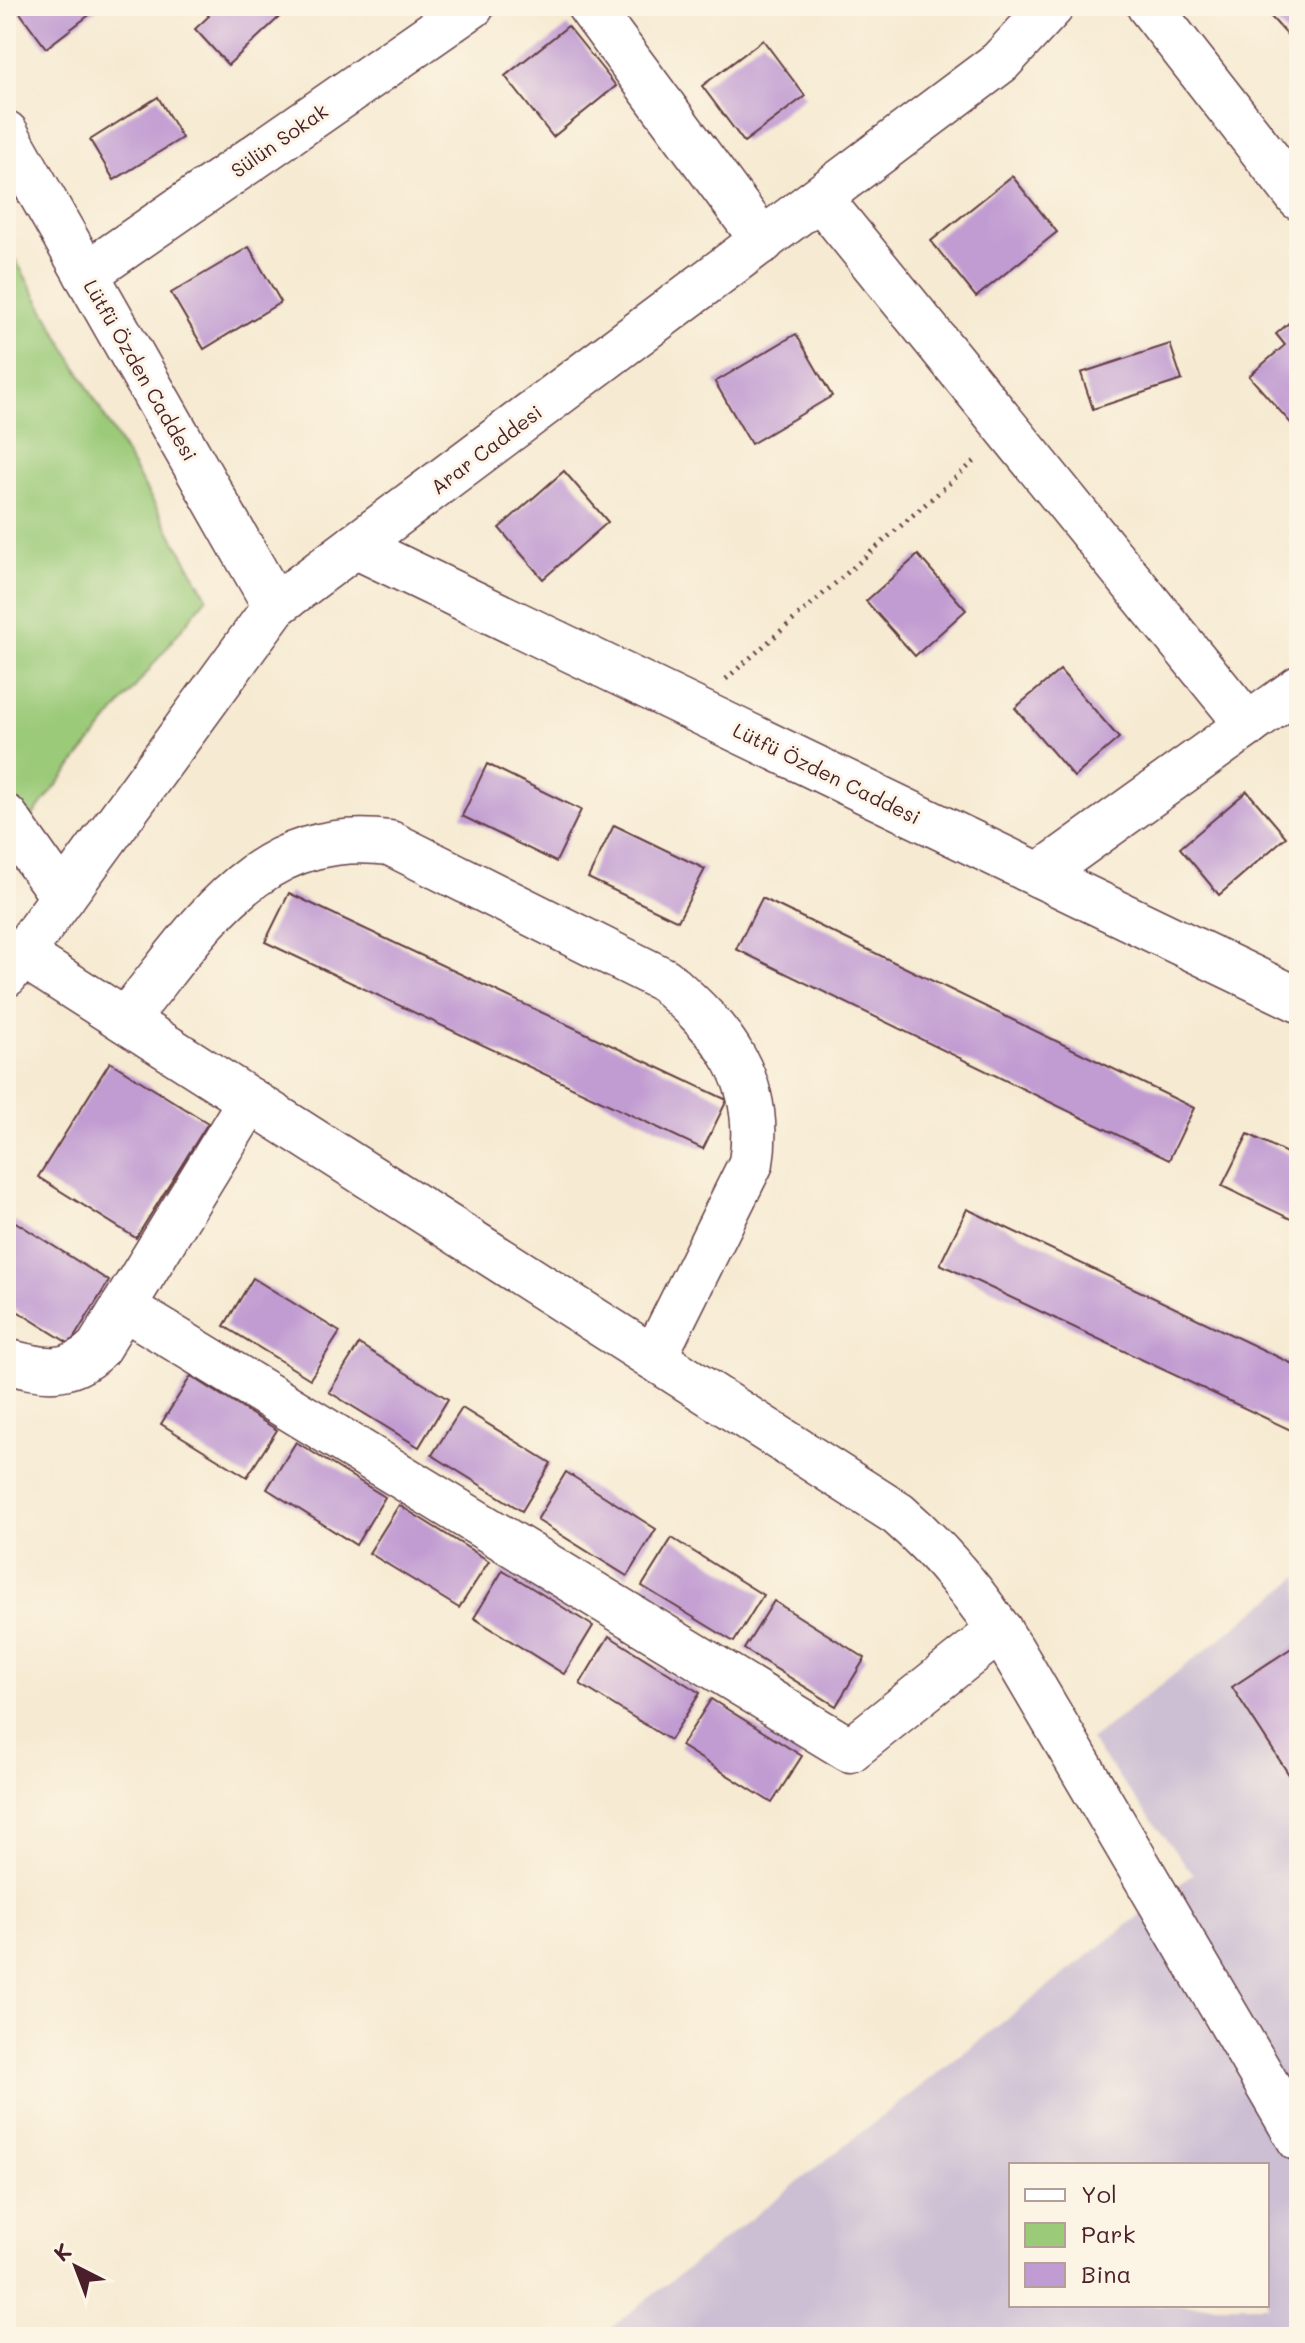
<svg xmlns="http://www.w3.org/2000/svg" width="1305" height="2343" font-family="Mali,sans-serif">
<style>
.industrial{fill:#ccbed3;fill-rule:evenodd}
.green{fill:#9bca79;stroke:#727452;stroke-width:2}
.building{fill:#c19cd2}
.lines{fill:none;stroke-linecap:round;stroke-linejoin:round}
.minor-casing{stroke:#643d44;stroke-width:47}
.path{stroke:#643d44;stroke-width:5;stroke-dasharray:2 6;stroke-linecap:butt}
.minor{stroke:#fff;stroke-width:44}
.labels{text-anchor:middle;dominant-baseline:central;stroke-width:6;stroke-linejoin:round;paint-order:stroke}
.street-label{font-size:20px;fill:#4a1f2b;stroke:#fcf5e5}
</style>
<rect width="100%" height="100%" fill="#fcf5e5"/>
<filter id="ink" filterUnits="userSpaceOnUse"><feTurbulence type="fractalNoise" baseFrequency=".0125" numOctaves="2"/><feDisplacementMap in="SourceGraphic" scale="16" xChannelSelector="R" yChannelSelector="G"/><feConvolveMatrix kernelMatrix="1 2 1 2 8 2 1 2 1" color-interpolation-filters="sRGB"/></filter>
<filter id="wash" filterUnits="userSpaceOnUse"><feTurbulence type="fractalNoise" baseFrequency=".006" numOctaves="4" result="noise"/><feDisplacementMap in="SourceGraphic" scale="32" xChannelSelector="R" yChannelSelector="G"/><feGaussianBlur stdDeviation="1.8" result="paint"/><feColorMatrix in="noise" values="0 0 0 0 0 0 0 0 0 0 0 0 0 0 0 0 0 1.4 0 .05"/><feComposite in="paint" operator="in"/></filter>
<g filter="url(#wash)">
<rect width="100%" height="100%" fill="#f6ead2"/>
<path class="industrial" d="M1299 1577V2337H599L1193 1874 1090 1740ZM1011 2165H1267V2305H1011Z"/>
<polygon class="green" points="6,243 207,597 6,849"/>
<g id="blocks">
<g class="building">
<polygon points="15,6 101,6 46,48"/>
<polygon points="200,6 287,6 289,8 228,65 195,29 209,16"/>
<polygon points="1261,6 1299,6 1299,33 1292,40"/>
<polygon points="568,26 616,86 553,137 505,76"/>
<polygon points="763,40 805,96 744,142 702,86"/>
<polygon points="158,97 182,138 114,180 90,140"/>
<polygon points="1012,176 1057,232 976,297 931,241"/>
<polygon points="249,247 281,302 204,349 171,293"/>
<polygon points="1299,314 1299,425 1295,428 1249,376 1285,345 1276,334"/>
<polygon points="796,334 832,396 751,444 715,382"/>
<polygon points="1170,344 1182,380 1093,409 1081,373"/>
<polygon points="564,471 608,522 543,579 499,528"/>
<polygon points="918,555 966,610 915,656 866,601"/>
<polygon points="1060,670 1119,738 1074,777 1015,708"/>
<polygon points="487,764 581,810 556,862 462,816"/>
<polygon points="1247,791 1286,837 1219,895 1180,848"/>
<polygon points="614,825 705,869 678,921 588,878"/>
<polygon points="289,893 727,1100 703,1149 265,942"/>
<polygon points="762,898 1194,1108 1169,1160 736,949"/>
<polygon points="110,1062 208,1123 136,1238 38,1177"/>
<polygon points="1248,1134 1299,1159 1299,1223 1222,1186"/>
<polygon points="967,1209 1299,1367 1299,1434 940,1264"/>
<polygon points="6,1216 109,1281 70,1344 6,1304"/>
<polygon points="253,1278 340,1332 310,1379 224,1326"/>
<polygon points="359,1344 448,1399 419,1447 329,1392"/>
<polygon points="191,1376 277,1430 247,1477 161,1424"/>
<polygon points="462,1408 551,1463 522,1511 432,1455"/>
<polygon points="296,1442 385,1497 356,1545 267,1489"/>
<polygon points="566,1472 656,1529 627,1576 537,1520"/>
<polygon points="399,1505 489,1561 459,1608 369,1553"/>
<polygon points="672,1538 763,1595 734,1642 642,1586"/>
<polygon points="503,1570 593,1626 564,1674 474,1618"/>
<polygon points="774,1601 865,1658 836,1706 744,1649"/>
<polygon points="609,1636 700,1693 670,1740 580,1684"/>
<polygon points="1299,1643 1299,1790 1232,1687"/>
<polygon points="711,1699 802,1756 772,1803 681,1746"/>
</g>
</g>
</g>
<g filter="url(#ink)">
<use href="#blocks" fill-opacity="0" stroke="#643d44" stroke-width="2"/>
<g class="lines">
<defs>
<g id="minor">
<polyline points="589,6 763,241"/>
<polyline points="1149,6 1299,198"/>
<polyline points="6,133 275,606"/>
<polyline points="820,198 1248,725"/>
<polyline points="86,274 472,6"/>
<polyline points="355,546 1299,1000"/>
<polyline points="6,817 63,897"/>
<polyline points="1039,875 1299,688"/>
<path d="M21 954 898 1514C944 1554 978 1597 1011 1648L1299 2139"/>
<polyline points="6,975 275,606 1000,62 1052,6"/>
<path d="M125 1020C201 929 254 826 390 843L664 980C724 1032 764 1079 751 1163L654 1358"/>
<polyline points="123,1307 850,1750 1000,1630"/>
<path d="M6 1361C42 1371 69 1377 98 1348L250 1100"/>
</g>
</defs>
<use href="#minor" class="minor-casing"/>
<polyline class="path" points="726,679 977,459"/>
<use href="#minor" class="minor"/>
</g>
</g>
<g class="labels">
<g class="street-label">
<text transform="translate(279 140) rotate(-35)">Sülün Sokak</text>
<text transform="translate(141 370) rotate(60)">Lütfü Özden Caddesi</text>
<text transform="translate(486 449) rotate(-37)">Arar Caddesi</text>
<text transform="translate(827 773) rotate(26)">Lütfü Özden Caddesi</text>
</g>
</g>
<rect width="1305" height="2343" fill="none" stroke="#fcf5e5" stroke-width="32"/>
<rect x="1009" y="2163" width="260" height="144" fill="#fcf5e5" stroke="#b59f9b" stroke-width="2"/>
<rect x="1025" y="2189" width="40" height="12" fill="#ffffff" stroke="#b59f9b" stroke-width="2"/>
<text x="1081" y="2203" font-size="24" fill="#4a1f2b">Yol</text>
<rect x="1025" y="2223" width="40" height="24" fill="#9bca79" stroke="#b59f9b" stroke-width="2"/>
<text x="1081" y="2243" font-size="24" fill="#4a1f2b">Park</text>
<rect x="1025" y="2263" width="40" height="24" fill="#c19cd2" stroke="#b59f9b" stroke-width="2"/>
<text x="1081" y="2283" font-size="24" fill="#4a1f2b">Bina</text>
<g transform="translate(76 2267) rotate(318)" stroke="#fcf5e5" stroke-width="6" paint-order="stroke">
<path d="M0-6L14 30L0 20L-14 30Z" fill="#4a1f2b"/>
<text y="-12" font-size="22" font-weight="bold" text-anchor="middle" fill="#4a1f2b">K</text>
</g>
</svg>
